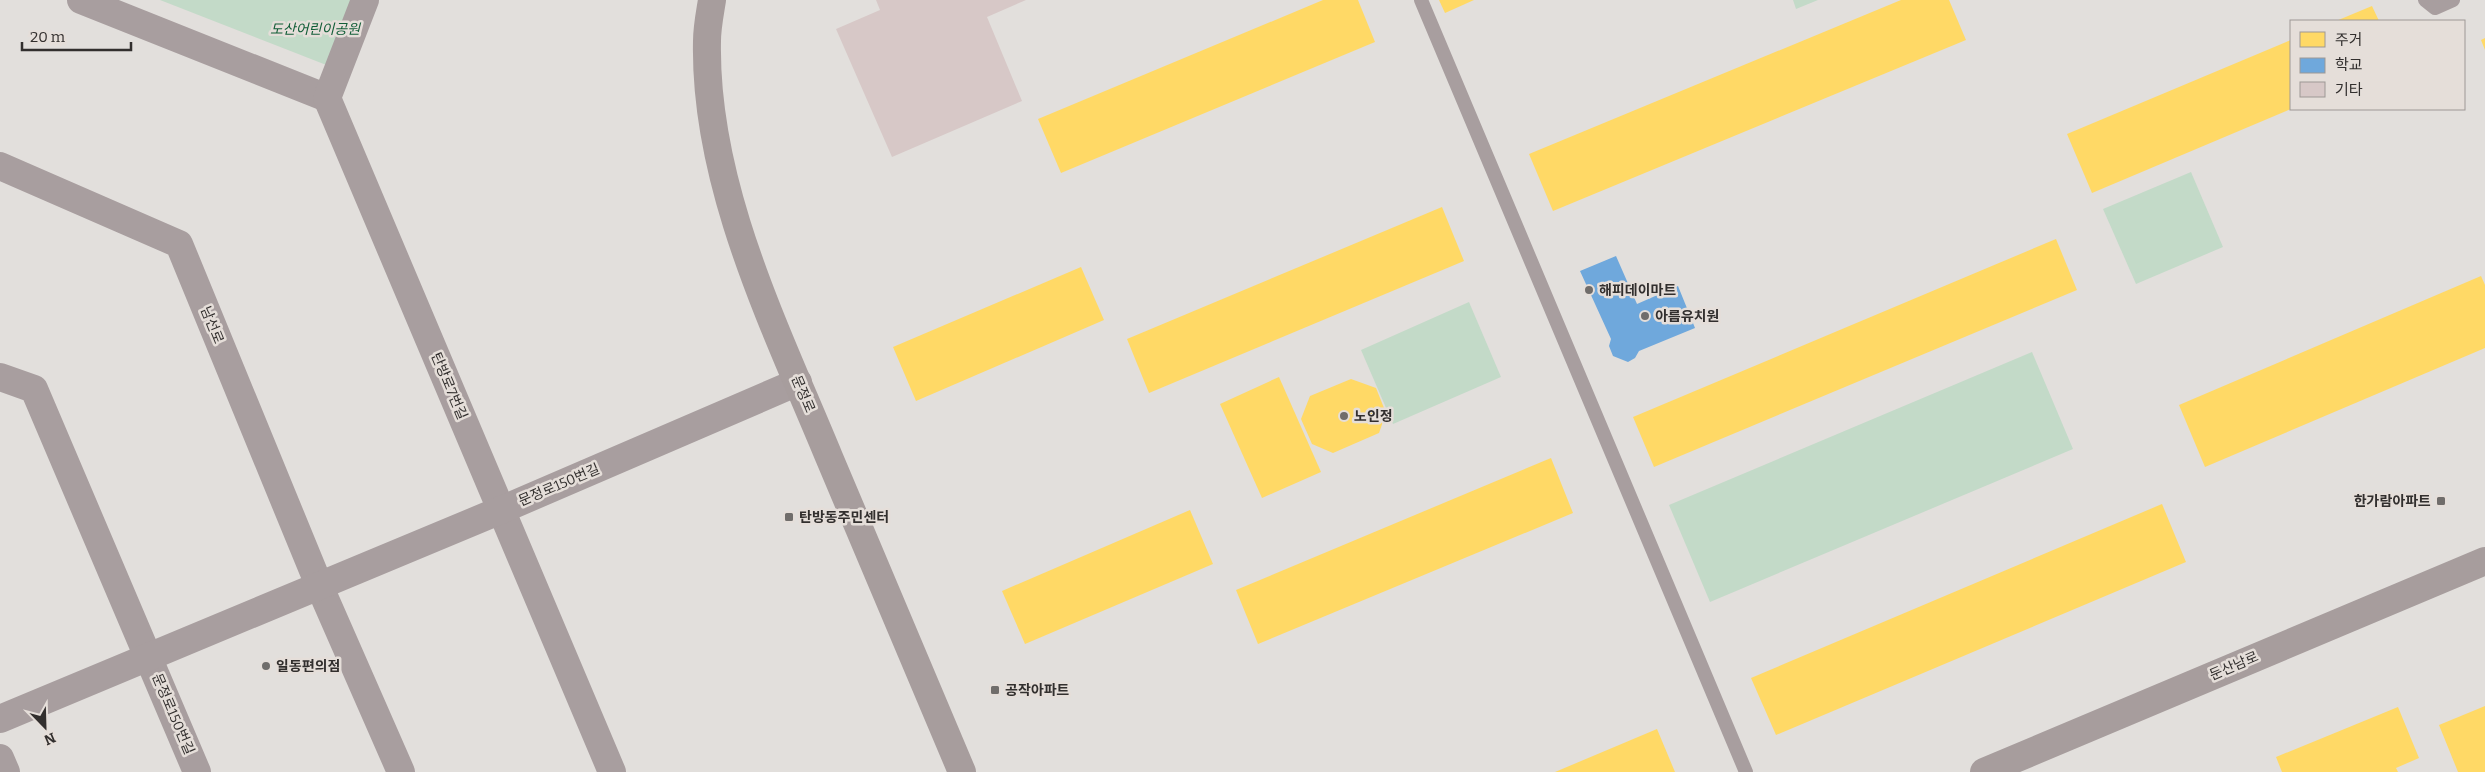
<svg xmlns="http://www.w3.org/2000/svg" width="2485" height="772" font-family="Bitter,'Noto Sans KR',serif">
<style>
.green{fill:#c3dac8}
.homes{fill:#ffd966}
.schools{fill:#6fa8dc}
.building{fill:#d7c8c7}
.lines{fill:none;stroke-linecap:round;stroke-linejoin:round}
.service{stroke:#a89e9f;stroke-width:14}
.minor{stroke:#a89e9f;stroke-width:28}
.secondary{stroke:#a79d9d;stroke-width:28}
.poi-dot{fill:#706d6b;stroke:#e5ded9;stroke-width:2}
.labels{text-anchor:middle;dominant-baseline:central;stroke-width:5;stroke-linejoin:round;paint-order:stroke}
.park-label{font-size:14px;font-style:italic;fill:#115d37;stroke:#e5ded9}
.poi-label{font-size:14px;font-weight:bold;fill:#322f2e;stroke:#e5ded9;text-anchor:start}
.street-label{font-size:14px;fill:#322f2e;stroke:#e5ded9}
</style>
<rect width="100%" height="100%" fill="#e2dfdc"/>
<g class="green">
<polygon points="160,0 360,0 334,68"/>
<polygon points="1793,0 1818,0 1796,9"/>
<polygon points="2191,172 2223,247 2136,284 2103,209"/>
<polygon points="1469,302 1501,377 1393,424 1361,350"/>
<polygon points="2032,352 2073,449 1710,602 1669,505"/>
</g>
<g class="homes">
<polygon points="1323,0 1358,0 1375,42 1061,173 1038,119"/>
<polygon points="1439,0 1474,0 1445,13"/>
<polygon points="1901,0 1949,0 1966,40 1553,211 1529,154"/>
<polygon points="2372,6 2379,21 2336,21"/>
<polygon points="2485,38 2485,50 2481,40"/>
<polygon points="2291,40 2291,109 2092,193 2067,134"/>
<polygon points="1442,207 1464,261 1149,393 1127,339"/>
<polygon points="2056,239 2077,290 1654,467 1633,417"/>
<polygon points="1081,267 1104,320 916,401 893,347"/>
<polygon points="2481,276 2485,285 2485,348 2205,467 2179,405"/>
<polygon points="1279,377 1321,472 1262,498 1220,404"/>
<polygon points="1351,379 1376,388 1386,413 1379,433 1333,453 1312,444 1301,419 1310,396"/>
<polygon points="1551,458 1573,513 1258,644 1236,590"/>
<polygon points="2162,504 2186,562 1776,735 1751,678"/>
<polygon points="1190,510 1213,564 1025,644 1002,591"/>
<polygon points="2485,706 2485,772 2458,772 2439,725"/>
<polygon points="2398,707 2419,758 2396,768 2398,772 2282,772 2276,757"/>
<polygon points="1657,729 1675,772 1555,772"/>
</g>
<polygon class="schools" points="1616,256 1637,304 1678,286 1695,328 1639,351 1635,358 1628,362 1613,356 1609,346 1611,339 1580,271"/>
<polygon class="building" points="876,0 1026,0 987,17 1022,101 892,157 836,29 880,10"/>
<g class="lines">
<g class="service">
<polyline points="1421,0 1746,772"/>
<polyline points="2425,0 2435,8 2453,0"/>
</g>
<g class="minor">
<polyline points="81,0 327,98"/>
<polyline points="365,0 327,98 612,772"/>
<polyline points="0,166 179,244 319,585 401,772"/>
<polyline points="0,377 34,389 197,772"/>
<polyline points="0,719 501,510 798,382"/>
<polyline points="0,758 6,772"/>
</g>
<g class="secondary">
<path d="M712 0C710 13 707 27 707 41 704 185 775 326 829 457 873 562 917 667 962 772"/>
<polyline points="1984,772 2485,561"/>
</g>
</g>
<g class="poi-dot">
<circle cx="1589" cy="290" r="5"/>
<circle cx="1645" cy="316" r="5"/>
<circle cx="1344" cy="416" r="5"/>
<rect x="2436" y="496" width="10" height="10" rx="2.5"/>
<rect x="784" y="512" width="10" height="10" rx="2.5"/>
<circle cx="266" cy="666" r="5"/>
<rect x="990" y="685" width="10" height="10" rx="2.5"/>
</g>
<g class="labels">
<g class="park-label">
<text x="315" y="29">도산어린이공원</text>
</g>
<g class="poi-label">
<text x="1599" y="290">해피데이마트</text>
<text x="1655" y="316">아름유치원</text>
<text x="1354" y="416">노인정</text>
<text x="2431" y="501" text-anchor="end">한가람아파트</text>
<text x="799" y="517">탄방동주민센터</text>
<text x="276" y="666">일동편의점</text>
<text x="1005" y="690">공작아파트</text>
</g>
<g class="street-label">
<text transform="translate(212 325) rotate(68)">남선로</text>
<text transform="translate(449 386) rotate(67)">탄방로7번길</text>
<text transform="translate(803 394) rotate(67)">문정로</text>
<text transform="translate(559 485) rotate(-23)">문정로150번길</text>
<text transform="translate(2234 666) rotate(-23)">둔산남로</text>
<text transform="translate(173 714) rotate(67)">문정로150번길</text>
</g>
</g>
<rect x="2290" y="20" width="175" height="90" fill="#e5ded9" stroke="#9d9895"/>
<rect x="2300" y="32" width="25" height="15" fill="#ffd966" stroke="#9d9895"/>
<text x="2335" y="45" font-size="15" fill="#322f2e">주거</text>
<rect x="2300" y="58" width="25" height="15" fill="#6fa8dc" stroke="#9d9895"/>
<text x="2335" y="70" font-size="15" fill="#322f2e">학교</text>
<rect x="2300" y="82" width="25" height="15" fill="#d7c8c7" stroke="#9d9895"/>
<text x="2335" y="95" font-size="15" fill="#322f2e">기타</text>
<g transform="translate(45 727) rotate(157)" stroke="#e5ded9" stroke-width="4" paint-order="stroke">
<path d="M0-4L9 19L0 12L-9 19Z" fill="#322f2e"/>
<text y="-8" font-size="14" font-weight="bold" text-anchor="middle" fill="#322f2e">N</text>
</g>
<path d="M22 42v8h109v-8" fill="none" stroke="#322f2e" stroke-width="2.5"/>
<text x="30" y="42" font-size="15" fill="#322f2e" stroke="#e5ded9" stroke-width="4" paint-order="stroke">20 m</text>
</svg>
